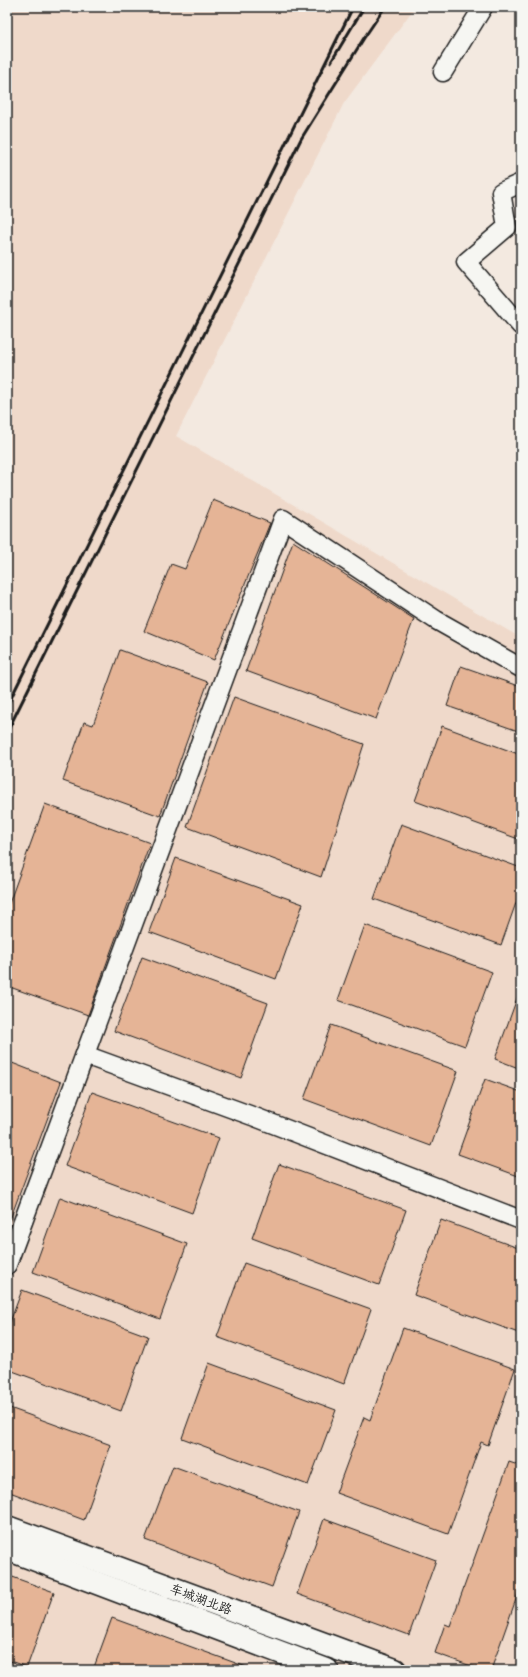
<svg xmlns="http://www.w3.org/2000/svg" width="528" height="1677" font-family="Sriracha,'LXGW WenKai TC',sans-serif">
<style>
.built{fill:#efd9ca}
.building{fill:#e5b496;stroke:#1c1c1c}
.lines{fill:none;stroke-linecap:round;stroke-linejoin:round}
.minor-casing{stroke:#1c1c1c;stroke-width:21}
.major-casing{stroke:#1c1c1c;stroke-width:25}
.minor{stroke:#f6f6f2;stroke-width:18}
.major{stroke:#f6f6f2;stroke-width:22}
.rail{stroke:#1c1c1c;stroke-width:3}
.labels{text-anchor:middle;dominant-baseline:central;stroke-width:3;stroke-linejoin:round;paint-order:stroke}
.street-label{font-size:13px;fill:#1c1c1c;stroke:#f6f6f2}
</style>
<rect width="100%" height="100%" fill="#f3e9e0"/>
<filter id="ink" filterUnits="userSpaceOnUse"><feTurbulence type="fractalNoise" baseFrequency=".025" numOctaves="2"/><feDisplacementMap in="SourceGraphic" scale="8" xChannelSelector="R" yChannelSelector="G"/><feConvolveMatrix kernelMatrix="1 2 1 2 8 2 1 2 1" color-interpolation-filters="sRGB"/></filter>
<g filter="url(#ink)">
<polygon class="built" points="7,7 415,7 344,103 176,436 521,638 521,1670 7,1670"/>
<g class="building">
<polygon points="213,500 270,523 214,660 144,631 171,564 185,569"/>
<polygon points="293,541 414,619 376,719 246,671"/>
<polygon points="120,650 208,682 160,816 63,781 84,722 93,725"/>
<polygon points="461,666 521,687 521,732 447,706"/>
<polygon points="234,697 364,744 321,877 187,827"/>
<polygon points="442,726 521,755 521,840 415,801"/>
<polygon points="45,804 150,843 88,1015 7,986 7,909"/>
<polygon points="401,824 521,868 521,889 501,945 374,899"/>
<polygon points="176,858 303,904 276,979 149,932"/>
<polygon points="365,925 492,972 465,1046 338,1000"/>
<polygon points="142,957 268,1003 241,1078 114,1031"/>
<polygon points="520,990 521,990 521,1069 495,1059"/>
<polygon points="331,1025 458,1071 431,1146 304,1099"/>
<polygon points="7,1061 61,1082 8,1225 7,1225"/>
<polygon points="485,1079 521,1092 521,1177 458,1154"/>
<polygon points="92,1092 219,1138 192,1213 65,1166"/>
<polygon points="279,1164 406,1210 379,1285 252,1238"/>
<polygon points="60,1197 187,1244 160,1319 33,1272"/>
<polygon points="441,1220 521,1249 521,1334 414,1295"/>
<polygon points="244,1263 371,1309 344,1384 217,1337"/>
<polygon points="22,1290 148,1336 121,1411 7,1369 7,1330"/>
<polygon points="403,1328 515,1369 488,1445 481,1442 448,1534 336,1493 364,1417 370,1420"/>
<polygon points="209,1363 336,1410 308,1485 182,1438"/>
<polygon points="7,1407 111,1445 84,1520 7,1491"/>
<polygon points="509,1462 521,1466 521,1585 491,1670 482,1670 435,1653 445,1624 450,1626"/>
<polygon points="173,1466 299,1512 272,1587 145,1540"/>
<polygon points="324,1519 436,1560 409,1635 297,1594"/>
<polygon points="7,1575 54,1592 27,1667 7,1660"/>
<polygon points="112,1618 252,1669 252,1670 93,1670"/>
</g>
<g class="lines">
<defs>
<g id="minor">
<polyline points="443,72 483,7"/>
<polyline points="521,183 501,192 507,227 466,262 521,326"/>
<polyline points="85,1055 255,1117 521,1220"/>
<polyline points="7,1265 283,519 436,620 521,668"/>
</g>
<g id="major">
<polyline points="7,1527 395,1670"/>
<polyline points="7,1549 327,1670"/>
</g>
</defs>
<use href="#minor" class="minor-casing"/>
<use href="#major" class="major-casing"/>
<use href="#minor" class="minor"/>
<use href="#major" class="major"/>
<g class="rail">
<polyline points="331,62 364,7"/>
<polyline points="7,706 353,7"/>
<polyline points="7,732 301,139 364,38 385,7"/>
</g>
</g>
</g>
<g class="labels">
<g class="street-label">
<text transform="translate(201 1599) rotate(20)">车城湖北路</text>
</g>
</g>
<rect width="528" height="1677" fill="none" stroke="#f6f6f2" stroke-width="24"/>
<rect x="12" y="12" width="504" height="1653" fill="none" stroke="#1c1c1c" stroke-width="1.5" filter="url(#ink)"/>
</svg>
